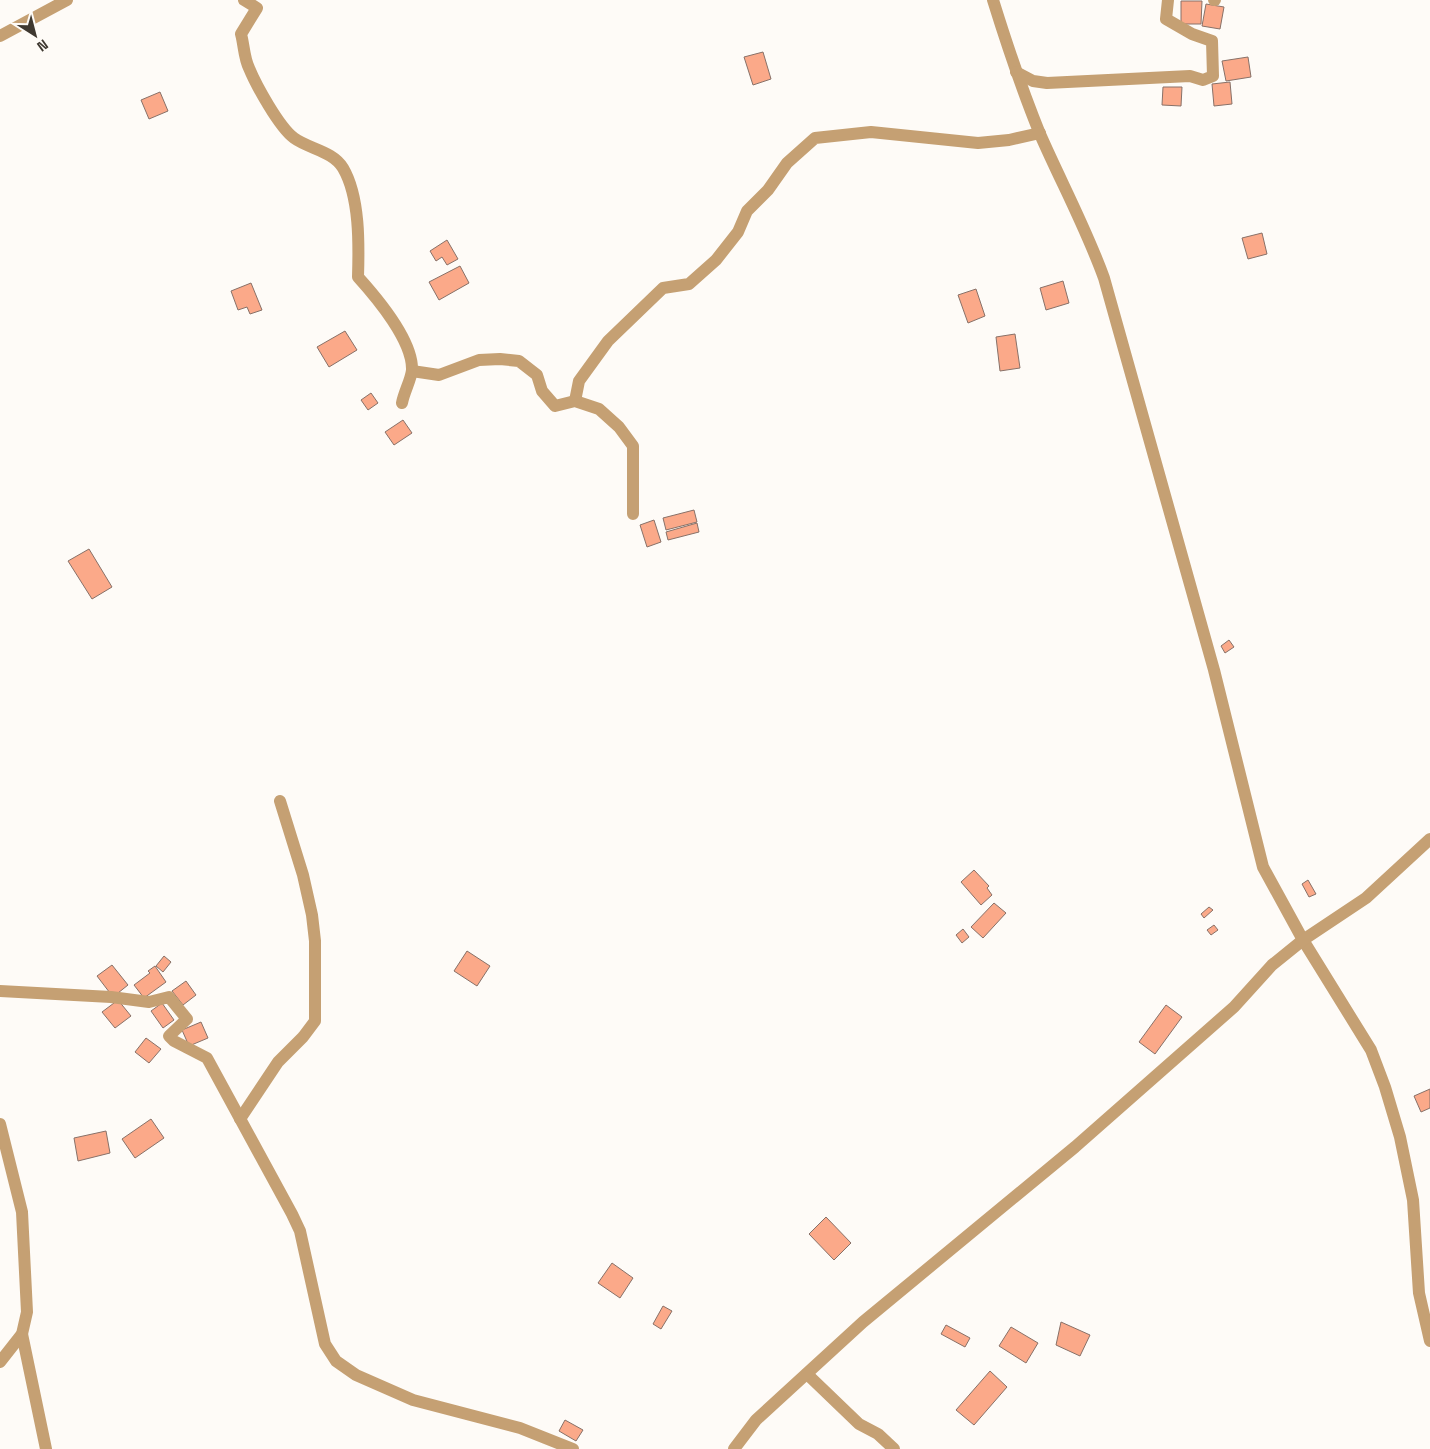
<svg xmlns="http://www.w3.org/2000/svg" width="1430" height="1449" font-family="'Space Grotesk',sans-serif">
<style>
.building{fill:#fba989;stroke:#887168}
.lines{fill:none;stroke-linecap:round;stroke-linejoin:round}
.minor{stroke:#c5a073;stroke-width:12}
</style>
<rect width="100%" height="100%" fill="#fefbf7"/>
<g class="building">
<polygon points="1181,1 1202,1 1201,24 1181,24"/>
<polygon points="1206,4 1224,7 1220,29 1202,26"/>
<polygon points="763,52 771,79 753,85 744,57"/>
<polygon points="1248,57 1251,77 1226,81 1222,61"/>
<polygon points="1230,82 1232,104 1214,106 1212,84"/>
<polygon points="1163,87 1182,87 1181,106 1162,105"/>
<polygon points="160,92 168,111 149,119 141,100"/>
<polygon points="1262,233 1267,254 1248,259 1242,238"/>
<polygon points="447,240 458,259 447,265 442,257 436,261 430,251"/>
<polygon points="460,266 469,283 439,300 429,282"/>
<polygon points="1063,281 1069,303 1046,310 1040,288"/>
<polygon points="251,283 262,310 250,314 247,307 238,310 231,291"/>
<polygon points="976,289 985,316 968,323 958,295"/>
<polygon points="345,331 357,350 329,367 317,347"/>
<polygon points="1015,334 1020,368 1000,371 996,337"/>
<polygon points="371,393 378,403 368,410 361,400"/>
<polygon points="403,420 412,433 394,445 385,432"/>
<polygon points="694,510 697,522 666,530 663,518"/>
<polygon points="654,520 661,542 647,547 640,525"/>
<polygon points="697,523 699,532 668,540 666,532"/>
<polygon points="89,549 112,587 92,599 68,561"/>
<polygon points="1229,640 1234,647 1225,653 1221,646"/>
<polygon points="974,870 989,886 987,888 992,895 981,905 961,882"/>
<polygon points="1308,880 1316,894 1309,897 1302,884"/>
<polygon points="994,903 1006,913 983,938 971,927"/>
<polygon points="1209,907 1213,910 1204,918 1201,914"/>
<polygon points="1214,925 1218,930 1211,935 1207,930"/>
<polygon points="963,929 969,937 962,943 956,935"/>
<polygon points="467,951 490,966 477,986 454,971"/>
<polygon points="164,956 171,962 163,972 156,966"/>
<polygon points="112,965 128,985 113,997 97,976"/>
<polygon points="155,966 166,982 144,998 134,985 150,973 148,971"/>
<polygon points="186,981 196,995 183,1005 172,991"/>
<polygon points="118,1000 131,1016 115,1028 102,1012"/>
<polygon points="162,1003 174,1020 163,1028 151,1011"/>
<polygon points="1166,1005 1182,1017 1155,1054 1139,1042"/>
<polygon points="201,1022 208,1038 189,1046 182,1030"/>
<polygon points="146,1038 161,1049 149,1063 135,1052"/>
<polygon points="1430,1089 1430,1108 1421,1112 1414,1096"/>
<polygon points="151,1119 164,1138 135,1158 122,1139"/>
<polygon points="106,1131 110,1153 78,1161 74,1138"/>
<polygon points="826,1217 851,1243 834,1260 809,1234"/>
<polygon points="612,1263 633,1278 620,1298 598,1283"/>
<polygon points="663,1306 672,1311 661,1329 653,1324"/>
<polygon points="1061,1322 1090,1335 1080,1356 1056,1345"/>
<polygon points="946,1325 970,1338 965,1347 941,1334"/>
<polygon points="1011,1327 1038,1343 1026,1363 999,1346"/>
<polygon points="990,1371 1007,1387 974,1425 956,1410"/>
<polygon points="565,1420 583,1430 576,1441 559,1431"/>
</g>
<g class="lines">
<g class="minor">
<path d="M244 0 257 8 241 34C244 45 244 58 249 68 256 85 279 127 294 138 309 149 333 151 343 168 360 197 359 245 358 277 377 298 413 341 412 370 411 380 404 392 402 403"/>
<path d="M993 0C1007 45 1022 90 1040 134 1061 182 1086 228 1104 278L1214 670 1263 867 1303 940 1371 1050 1385 1087 1400 1137 1413 1200 1419 1293 1430 1341"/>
<polyline points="1214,0 1215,0"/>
<polyline points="0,36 67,0"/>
<polyline points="1016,72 1033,81 1047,83 1190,76 1203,80 1213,76 1212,41 1192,34 1166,19 1168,0"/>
<polyline points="412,371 439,375 479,360 500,359 519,361 537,375 542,391 555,406 575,401 599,409 619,427 633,446 633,514"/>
<polyline points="575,401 579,381 608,341 663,288 689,284 716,260 738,232 747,211 768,190 787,163 815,138 871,132 978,143 1009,140 1040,133"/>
<polyline points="0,991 111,997 149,1002 169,997 187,1019 169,1036 174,1041 207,1058 292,1214 300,1231 325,1344 336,1361 356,1375 413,1400 520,1428 573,1449"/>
<polyline points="240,1119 278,1062 303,1037 315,1021 315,941 312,915 303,875 280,801"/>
<polyline points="0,1124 22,1212 27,1312 22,1334 0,1362"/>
<polyline points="22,1334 46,1449"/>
<polyline points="807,1374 859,1424 878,1434 894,1449"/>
<polyline points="734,1449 756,1420 863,1322 1075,1147 1234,1007 1272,965 1303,940 1366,898 1430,839"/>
</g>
</g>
<g transform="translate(35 35) rotate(144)" stroke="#fefbf7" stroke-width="4" paint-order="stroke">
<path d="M0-4L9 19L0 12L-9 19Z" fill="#3e3830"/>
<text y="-8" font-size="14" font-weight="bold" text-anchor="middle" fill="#3e3830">N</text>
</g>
</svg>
